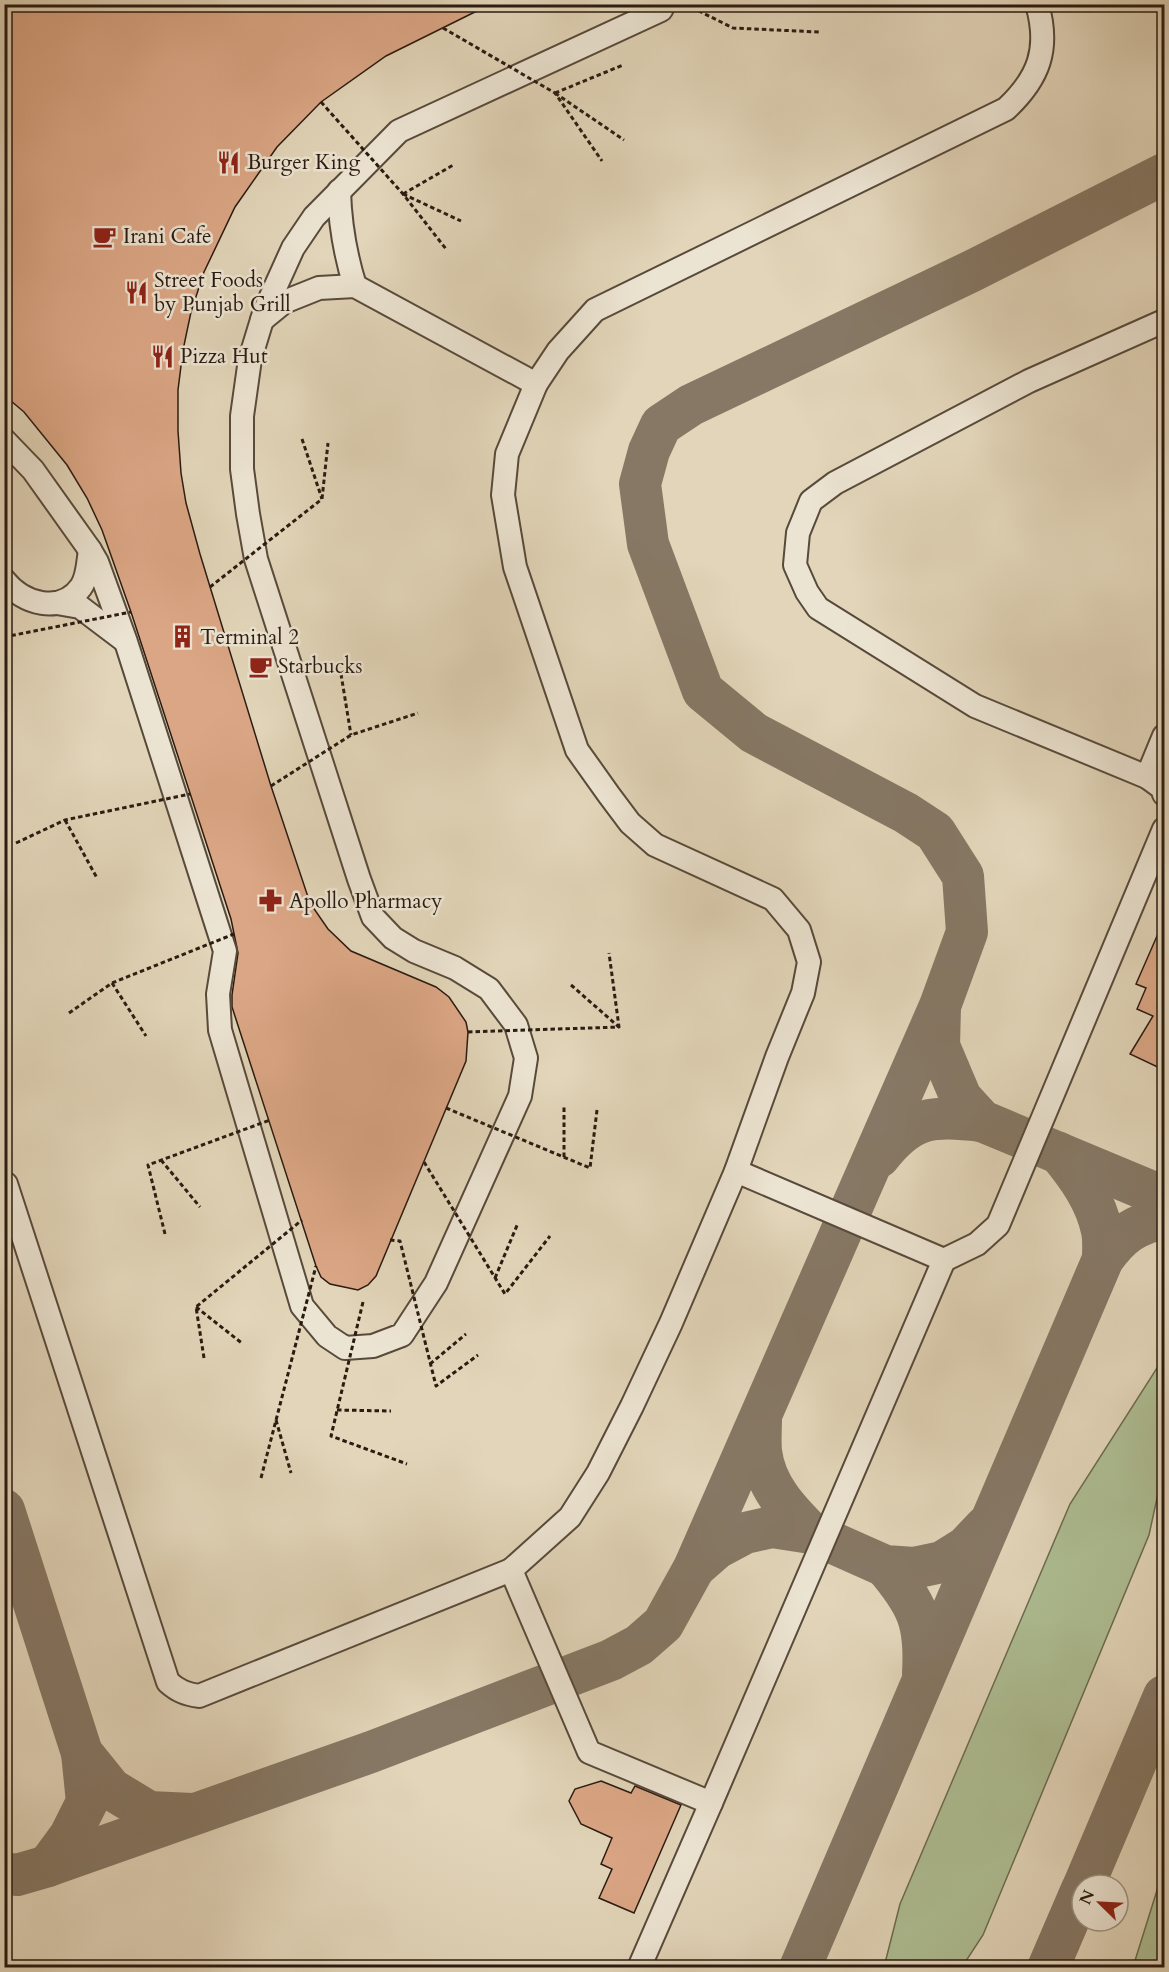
<svg xmlns="http://www.w3.org/2000/svg" width="1169" height="1972" font-family="Cardo,serif">
<style>
.green{fill:#aebe93;stroke:#6c6c52;stroke-width:1.5}
.lines{fill:none;stroke-linecap:round;stroke-linejoin:round}
.taxiway{stroke:#867865;stroke-width:42}
.building{fill:#dba685;stroke:#2a1b11;stroke-width:1.5}
.minor-casing{stroke:#584a3b;stroke-width:26}
.path{stroke:#2a1b11;stroke-width:3;stroke-dasharray:4.5 3;stroke-linecap:butt}
.minor{stroke:#ece4d2;stroke-width:22}
.path-bridge{stroke:#2a1b11;stroke-width:3;stroke-dasharray:4.5 3;stroke-linecap:butt}
.labels{text-anchor:middle;dominant-baseline:central;stroke-width:5;stroke-linejoin:round;paint-order:stroke}
.poi-label{font-size:21px;fill:#2a1b11;stroke:#ece4d2;text-anchor:start}
</style>
<rect width="100%" height="100%" fill="#e2d5b9"/>
<filter id="stains"><feTurbulence type="fractalNoise" baseFrequency=".00333" numOctaves="4"/><feColorMatrix values="0 0 0 0 .2 0 0 0 0 .09 0 0 0 0 .02 0 0 0 .5 -.17"/></filter>
<radialGradient id="worn" r=".72"><stop offset=".6" stop-color="#630" stop-opacity="0"/><stop offset="1" stop-color="#630" stop-opacity=".3"/></radialGradient>
<g class="green">
<polygon points="1164,1357 1164,1466 1149,1535 983,1935 962,1967 884,1967 900,1904 1070,1504"/>
<polygon points="1164,1868 1164,1967 1133,1967"/>
</g>
<g class="lines">
<g class="taxiway">
<polyline points="940,1007 939,1046 961,1098 982,1121 1164,1197"/>
<path d="M1059 1153C1078 1176 1096 1201 1102 1231 1104 1240 1103 1250 1103 1259"/>
<path d="M879 1157C912 1115 932 1116 982 1121"/>
<path d="M761 1418C761 1429 760 1441 761 1451 765 1486 788 1510 811 1533"/>
<polyline points="4,1510 82,1753 111,1789 149,1812 192,1814"/>
<path d="M885 1566C917 1604 926 1622 923 1673"/>
<polyline points="694,1568 717,1548 745,1533 772,1527 811,1533 885,1566 914,1568 942,1562 966,1547 985,1527"/>
<polyline points="48,1866 70,1836 87,1802 82,1753"/>
<polyline points="4,1873 17,1875 48,1866 371,1752 611,1660 639,1645 663,1624 694,1568 940,1006 967,932 963,876 935,832 906,813 754,733 703,691 648,544 640,484 649,451 661,425 691,405 972,271 1164,174"/>
<polyline points="1084,1885 1164,1696"/>
<path d="M800 1968 1103 1259C1121 1234 1134 1225 1164 1218"/>
<polyline points="1048,1968 1082,1889"/>
</g>
</g>
<g class="building">
<polygon points="4,4 157,4 170,7 214,7 232,4 491,4 386,56 321,102 277,147 235,207 204,272 191,312 183,350 178,390 178,431 181,473 186,503 200,554 271,786 310,903 328,929 351,951 436,987 449,997 466,1022 468,1032 466,1061 376,1276 368,1285 358,1290 330,1284 321,1277 316,1266 232,1007 232,995 238,953 231,919 131,612 102,530 87,498 67,465 24,412 4,395"/>
<polygon points="1164,920 1164,1070 1130,1054 1153,1016 1137,1009 1146,988 1136,984"/>
<polygon points="601,1781 631,1793 635,1786 681,1805 634,1913 599,1898 612,1869 601,1864 612,1838 581,1824 569,1801 575,1789"/>
</g>
<g class="lines">
<defs>
<g id="minor">
<path d="M339 191C340 224 345 254 355 286"/>
<polyline points="262,320 284,302 319,288 355,286 536,384"/>
<polyline points="1164,321 1029,381 835,483 811,501 798,533 795,565 807,592 818,608 975,706 1147,777 1162,788 1164,794"/>
<polyline points="4,440 33,470 90,550 97,562 126,642 225,951 218,994 220,1030 302,1306 327,1336 345,1348 373,1346 402,1335 436,1283 520,1096 526,1058 516,1025 489,989 455,968 414,951 393,938 373,917 359,879 256,559 248,514 242,469 242,416 250,359 265,310 293,248 314,217 399,131 661,10 664,4"/>
<path d="M4 580C23 604 61 615 81 587 88 577 88 562 90 550"/>
<polyline points="57,603 80,607 125,641"/>
<polyline points="1147,777 1164,736"/>
<path d="M4 1185 6 1184 168 1682C178 1691 186 1694 199 1696L511 1570"/>
<polyline points="944,1260 977,1244 998,1225 1164,829"/>
<polyline points="711,1803 944,1260 736,1171"/>
<path d="M639 1968 711 1803 589 1752 511 1570 570 1517 598 1473 632 1406 671 1323 736 1171 777 1057 803 993 809 962 799 930 773 899 655 845 630 823 609 795 577 750 515 567 503 495 507 454 536 384 558 351 595 310 1006 109C1039 78 1050 49 1037 4"/>
</g>
</defs>
<use href="#minor" class="minor-casing"/>
<g class="path">
<polyline points="685,4 733,28 819,32"/>
<polyline points="555,93 624,140"/>
<polyline points="555,93 623,65"/>
<polyline points="403,194 461,221"/>
<polyline points="403,194 455,164"/>
<polyline points="302,439 322,499"/>
<polyline points="341,674 351,735"/>
<polyline points="5,742 5,636"/>
<polyline points="65,820 97,878"/>
<polyline points="112,983 146,1036"/>
<polyline points="571,985 619,1027"/>
<polyline points="564,1157 564,1105"/>
<polyline points="161,1160 200,1207"/>
<polyline points="495,1278 518,1223"/>
<polyline points="196,1307 243,1344"/>
<polyline points="430,1364 466,1334"/>
<polyline points="337,1410 391,1411"/>
<polyline points="276,1420 291,1473"/>
</g>
<use href="#minor" class="minor"/>
<g class="path-bridge">
<polyline points="443,28 555,93 602,161"/>
<polyline points="321,102 403,194 446,249"/>
<polyline points="210,587 322,499 328,443"/>
<polyline points="4,637 131,612"/>
<polyline points="271,786 351,735 418,713"/>
<polyline points="16,843 65,820 190,794"/>
<polyline points="69,1013 112,983 234,934"/>
<polyline points="468,1032 619,1027 609,953"/>
<polyline points="446,1108 590,1168 597,1110"/>
<polyline points="424,1162 505,1294 550,1236"/>
<polyline points="165,1234 148,1165 270,1120"/>
<polyline points="390,1240 400,1241 436,1386 478,1355"/>
<polyline points="363,1302 331,1436 407,1464"/>
<polyline points="204,1358 196,1307 302,1220"/>
<polyline points="261,1478 316,1266"/>
</g>
</g>
<defs>
<symbol id="restaurant-bare" viewBox="-9 -9 18 18"><path d="M-5-6h1v4h1v-4h1v4h1v-4h1v5L-1.5 .5V6h-2V.5L-5-1ZM5-6V6H3V1.5H1.5Q1.5-4 5-6Z" fill="#8f2418" stroke="#ece4d2" stroke-width="2.5" paint-order="stroke"/></symbol>
<symbol id="cafe-bare" viewBox="-9 -9 18 18"><path d="M-5.5-4.5H6V0H3Q3 3.5 0 3.5H-2.5Q-5.5 3.5-5.5 0ZM3-3.2v2h1.7v-2ZM-6 4.5H4V6H-6Z" fill="#8f2418" stroke="#ece4d2" stroke-width="2.5" paint-order="stroke"/></symbol>
<symbol id="building-bare" viewBox="-9 -9 18 18"><path d="M-4-6H4V6H1V3H-1V6H-4ZM-2.5-4.3h1.7v1.8h-1.7ZM.8-4.3h1.7v1.8H.8ZM-2.5-1h1.7V.8h-1.7ZM.8-1h1.7V.8H.8Z" fill="#8f2418" stroke="#ece4d2" stroke-width="2.5" paint-order="stroke"/></symbol>
<symbol id="pharmacy-bare" viewBox="-9 -9 18 18"><path d="M-2-6h4v4h4v4h-4v4h-4v-4h-4v-4h4Z" fill="#8f2418" stroke="#ece4d2" stroke-width="2.5" paint-order="stroke"/></symbol>
</defs>
<g fill-rule="evenodd">
<use href="#restaurant-bare" x="212" y="146" width="33" height="33"/>
<use href="#cafe-bare" x="88" y="220" width="33" height="33"/>
<use href="#restaurant-bare" x="120" y="276" width="33" height="33"/>
<use href="#restaurant-bare" x="146" y="340" width="33" height="33"/>
<use href="#building-bare" x="166" y="620" width="33" height="33"/>
<use href="#cafe-bare" x="244" y="650" width="33" height="33"/>
<use href="#pharmacy-bare" x="254" y="884" width="33" height="33"/>
</g>
<g class="labels">
<g class="poi-label">
<text x="247" y="162">Burger King</text>
<text x="123" y="236">Irani Cafe</text>
<text x="154" y="280">Street Foods<tspan x="154" dy="24">by Punjab Grill</tspan></text>
<text x="180" y="356">Pizza Hut</text>
<text x="200" y="637">Terminal 2</text>
<text x="278" y="666">Starbucks</text>
<text x="289" y="901">Apollo Pharmacy</text>
</g>
</g>
<rect width="1169" height="1972" fill="none" stroke="#e2d5b9" stroke-width="24"/>
<rect x="6" y="6" width="1157" height="1960" fill="none" stroke="#2a1b11" stroke-width="3"/>
<rect x="12" y="12" width="1145" height="1948" fill="none" stroke="#2a1b11" stroke-width="1.5"/>
<g transform="translate(1100 1903) rotate(294)"><circle r="28" fill="#ece4d2" stroke="#9e9485" stroke-width="1.5"/>
<path d="M0-4.5L10 22L0 15L-10 22Z" fill="#8f2418"/>
<text y="-9" font-size="16" font-weight="bold" text-anchor="middle" fill="#2a1b11">N</text>
</g>
<rect width="100%" height="100%" filter="url(#stains)"/>
<rect width="100%" height="100%" fill="url(#worn)"/>
</svg>
